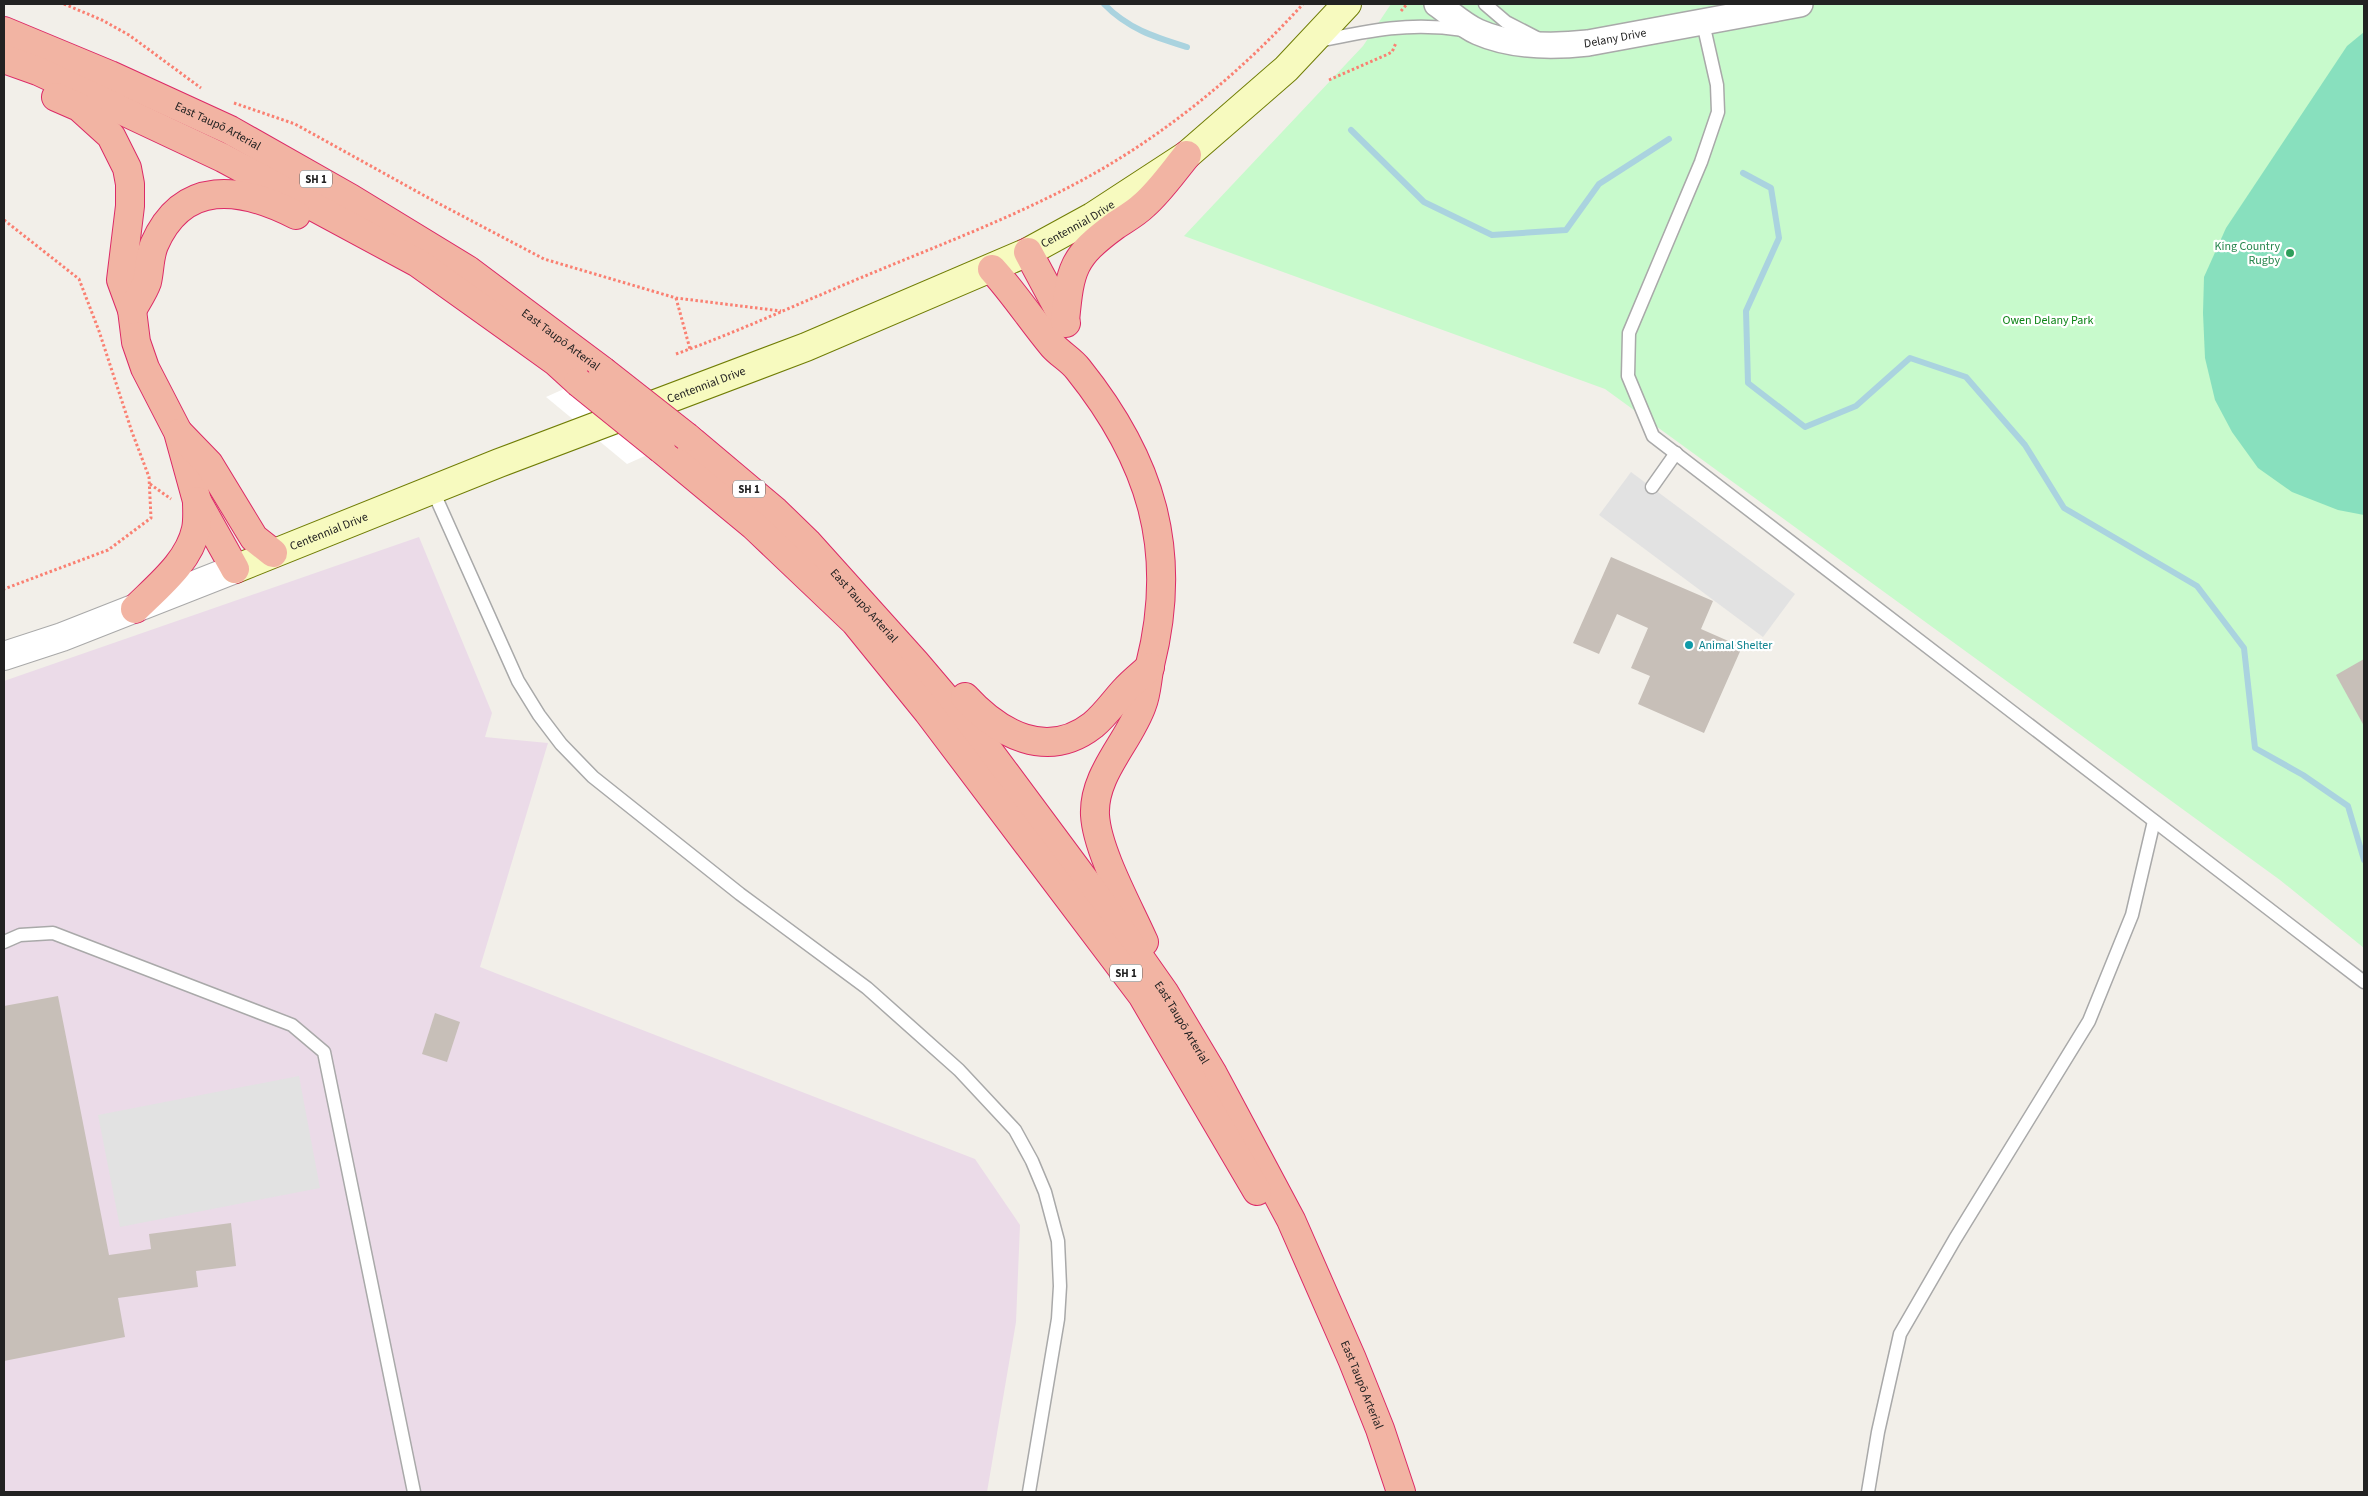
<svg xmlns="http://www.w3.org/2000/svg" width="2368" height="1496" font-family="'Source Sans 3',sans-serif">
<style>
.industrial{fill:#ebdbe8}
.park{fill:#c8facc}
.pitch{fill:#88e0be}
.parking{fill:#e2e2e2}
.pier{fill:#fff}
.lines{fill:none;stroke-linecap:round;stroke-linejoin:round}
.stream{stroke:#aad3df;stroke-width:6}
.building{fill:#c7bfb8}
.service-casing{stroke:#a9a9a9;stroke-width:15}
.minor-casing{stroke:#a9a9a9;stroke-width:28}
.tertiary-casing{stroke:#a9a9a9;stroke-width:30}
.secondary-casing{stroke:#707d05;stroke-width:30}
.trunk-casing{stroke:#dc2a67;stroke-width:30}
.path{stroke:#fa8072;stroke-width:3;stroke-dasharray:2.5 2.5;stroke-linecap:butt}
.service{stroke:#fff;stroke-width:12}
.minor{stroke:#fff;stroke-width:25}
.tertiary{stroke:#fff;stroke-width:28}
.secondary{stroke:#f7fabf;stroke-width:28}
.trunk{stroke:#f2b4a3;stroke-width:28}
.trunk-bridge-casing{stroke:#dc2a67;stroke-width:30;stroke-linecap:butt}
.trunk-bridge{stroke:#f2b4a3;stroke-width:28}
.leisure-dot{fill:#2e9e5b;stroke:#fff;stroke-width:2}
.culture-dot{fill:#0f9aa8;stroke:#fff;stroke-width:2}
.labels{text-anchor:middle;dominant-baseline:central;stroke-width:4.5;stroke-linejoin:round;paint-order:stroke}
.shield{fill:#fff;stroke:#646464;stroke-width:1}
.shield-label{font-size:11px;font-weight:bold;fill:#222}
.street-label{font-size:12px;fill:#222;stroke:#fff}
.leisure-label{font-size:12px;fill:#27864d;stroke:#fff;text-anchor:end}
.park-label{font-size:12px;fill:#0c8416;stroke:#fff}
.culture-label{font-size:12px;fill:#0d838f;stroke:#fff;text-anchor:start}
</style>
<rect width="100%" height="100%" fill="#f2efe9"/>
<polygon class="industrial" points="419,537 492,713 485,737 548,743 480,967 975,1159 1020,1225 1016,1322 987,1492 4,1492 4,681"/>
<polygon class="park" points="1391,4 2364,4 2364,948 2280,880 1605,389 1184,236 1363,46"/>
<polygon class="pitch" points="2364,32 2364,515 2338,510 2292,492 2258,468 2232,432 2215,400 2205,358 2203,313 2204,277 2226,228 2347,46"/>
<g class="parking">
<polygon points="1631,472 1795,594 1763,637 1599,515"/>
<polygon points="299,1076 320,1188 120,1227 98,1115"/>
</g>
<polygon class="pier" points="617,365 703,430 627,464 546,397"/>
<g class="lines">
<g class="stream">
<path d="M1104 4C1128 29 1155 37 1187 47"/>
<polyline points="1351,130 1424,202 1492,235 1566,230 1599,184 1669,139"/>
<polyline points="1743,173 1771,188 1779,238 1746,311 1748,383 1805,427 1856,406 1910,358 1966,377 2025,445 2064,508 2197,586 2244,648 2255,748 2303,775 2348,806 2364,860"/>
</g>
</g>
<g class="building">
<polygon points="1611,557 1713,601 1701,629 1742,647 1704,733 1638,704 1650,676 1631,668 1648,628 1617,614 1599,654 1573,643"/>
<polygon points="2364,659 2364,726 2336,675"/>
<polygon points="58,996 109,1255 151,1249 149,1234 231,1223 236,1266 196,1271 198,1287 118,1298 125,1337 4,1361 4,1006"/>
<polygon points="435,1013 460,1022 447,1062 422,1054"/>
</g>
<g class="lines">
<defs>
<g id="service">
<polyline points="1485,4 1506,22 1537,38"/>
<polyline points="1703,23 1717,85 1718,112 1701,162 1629,333 1628,376 1653,436 2364,982"/>
<path d="M1319 41C1371 30 1410 22 1464 30"/>
<polyline points="1652,487 1676,453"/>
<polyline points="433,491 518,681 539,715 561,744 593,777 740,894 867,988 959,1070 1015,1130 1032,1161 1045,1192 1058,1241 1060,1286 1058,1319 1029,1492"/>
<polyline points="4,942 20,935 53,933 292,1025 324,1052 414,1492"/>
<polyline points="1868,1492 1878,1432 1900,1334 1955,1239 2089,1021 2132,915 2154,821"/>
</g>
<g id="minor">
<path id="s1" d="M1437 4C1450 13 1464 26 1478 32 1512 47 1552 47 1588 43L1800 4"/>
</g>
<polyline id="tertiary" points="4,656 62,637 235,569"/>
<g id="secondary">
<path id="s2" d="M235 569 499 463 806 347 1028 252 1092 217 1187 155 1286 69 1347 4"/>
</g>
<g id="trunk">
<path id="s3" d="M4 31 110 75 230 130 350 198 468 270 603 371"/>
<polyline points="4,59 38,71 223,158 418,263 555,361 578,382"/>
<polyline points="56,97 79,107 111,136 127,168 130,184 130,206 121,280 132,310 136,342 145,368 178,432 197,501 235,569"/>
<polyline points="1028,252 1066,323"/>
<path d="M992 269C1014 293 1032 321 1053 346 1060 354 1071 360 1078 369 1151 460 1179 550 1150 665 1147 678 1147 693 1142 705 1129 742 1093 774 1095 815 1097 851 1129 908 1144 942"/>
<path d="M132 310C137 301 144 291 147 282 150 269 149 258 154 245 183 178 241 187 296 215"/>
<path d="M1065 321C1070 269 1072 257 1116 225 1125 219 1136 213 1144 205 1160 191 1173 172 1187 155"/>
<polyline points="179,433 209,464 254,538 273,553"/>
<path id="s4" d="M687 437 775 511 808 543 915 662 977 735 1098 898 1164 992 1213 1074 1291 1220 1352 1359 1380 1429 1401 1492"/>
<polyline points="661,449 754,526 855,622 928,712 1142,995 1257,1191"/>
<path d="M135 609C158 586 189 562 196 529 198 520 197 510 197 501"/>
<path d="M965 697C999 734 1047 761 1093 725 1105 715 1114 702 1124 691 1132 682 1141 675 1150 667"/>
</g>
</defs>
<use href="#service" class="service-casing"/>
<use href="#minor" class="minor-casing"/>
<use href="#tertiary" class="tertiary-casing"/>
<use href="#secondary" class="secondary-casing"/>
<use href="#trunk" class="trunk-casing"/>
<g class="path">
<polyline points="64,4 102,20 129,35 201,88"/>
<polyline points="1401,11 1407,4"/>
<polyline points="1329,80 1386,55 1392,52 1396,43"/>
<polyline points="234,103 295,124 434,201 544,259 676,298 781,311"/>
<polyline points="4,220 79,279 99,331 132,432 149,477 151,518 108,550 4,589"/>
<polyline points="676,298 690,349"/>
<path d="M676 354C740 331 802 302 865 276 944 243 1028 212 1102 169 1177 125 1245 68 1303 4"/>
<polyline points="150,484 171,499"/>
</g>
<use href="#service" class="service"/>
<use href="#minor" class="minor"/>
<use href="#tertiary" class="tertiary"/>
<use href="#secondary" class="secondary"/>
<use href="#trunk" class="trunk"/>
<defs>
<g id="trunk-bridge">
<polyline points="603,371 687,437"/>
<polyline points="578,382 661,449"/>
</g>
</defs>
<use href="#trunk-bridge" class="trunk-bridge-casing"/>
<use href="#trunk-bridge" class="trunk-bridge"/>
</g>
<circle class="leisure-dot" cx="2290" cy="253" r="5"/>
<circle class="culture-dot" cx="1689" cy="645" r="5"/>
<g class="labels">
<g class="shield">
<rect x="300" y="170.5" width="32" height="17" rx="4"/>
<rect x="733" y="480.5" width="32" height="17" rx="4"/>
<rect x="1110" y="964.5" width="32" height="17" rx="4"/>
</g>
<g class="shield-label">
<text x="316" y="179">SH 1</text>
<text x="749" y="489">SH 1</text>
<text x="1126" y="973">SH 1</text>
</g>
<g class="street-label">
<text stroke="none"><textPath href="#s1" startOffset="189">Delany Drive</textPath></text>
<text stroke="none"><textPath href="#s3" startOffset="234">East Taupō Arterial</textPath></text>
<text stroke="none"><textPath href="#s2" startOffset="911">Centennial Drive</textPath></text>
<text stroke="none"><textPath href="#s3" startOffset="639">East Taupō Arterial</textPath></text>
<text stroke="none"><textPath href="#s2" startOffset="506">Centennial Drive</textPath></text>
<text stroke="none"><textPath href="#s2" startOffset="101">Centennial Drive</textPath></text>
<text stroke="none"><textPath href="#s4" startOffset="245">East Taupō Arterial</textPath></text>
<text stroke="none"><textPath href="#s4" startOffset="770">East Taupō Arterial</textPath></text>
<text stroke="none"><textPath href="#s4" startOffset="1175">East Taupō Arterial</textPath></text>
</g>
<g class="leisure-label">
<text x="2280" y="246">King Country<tspan x="2280" dy="14">Rugby</tspan></text>
</g>
<g class="park-label">
<text x="2048" y="320">Owen Delany Park</text>
</g>
<g class="culture-label">
<text x="1699" y="645">Animal Shelter</text>
</g>
</g>
<rect width="2368" height="1496" fill="none" stroke="#222222" stroke-width="10"/>
</svg>
